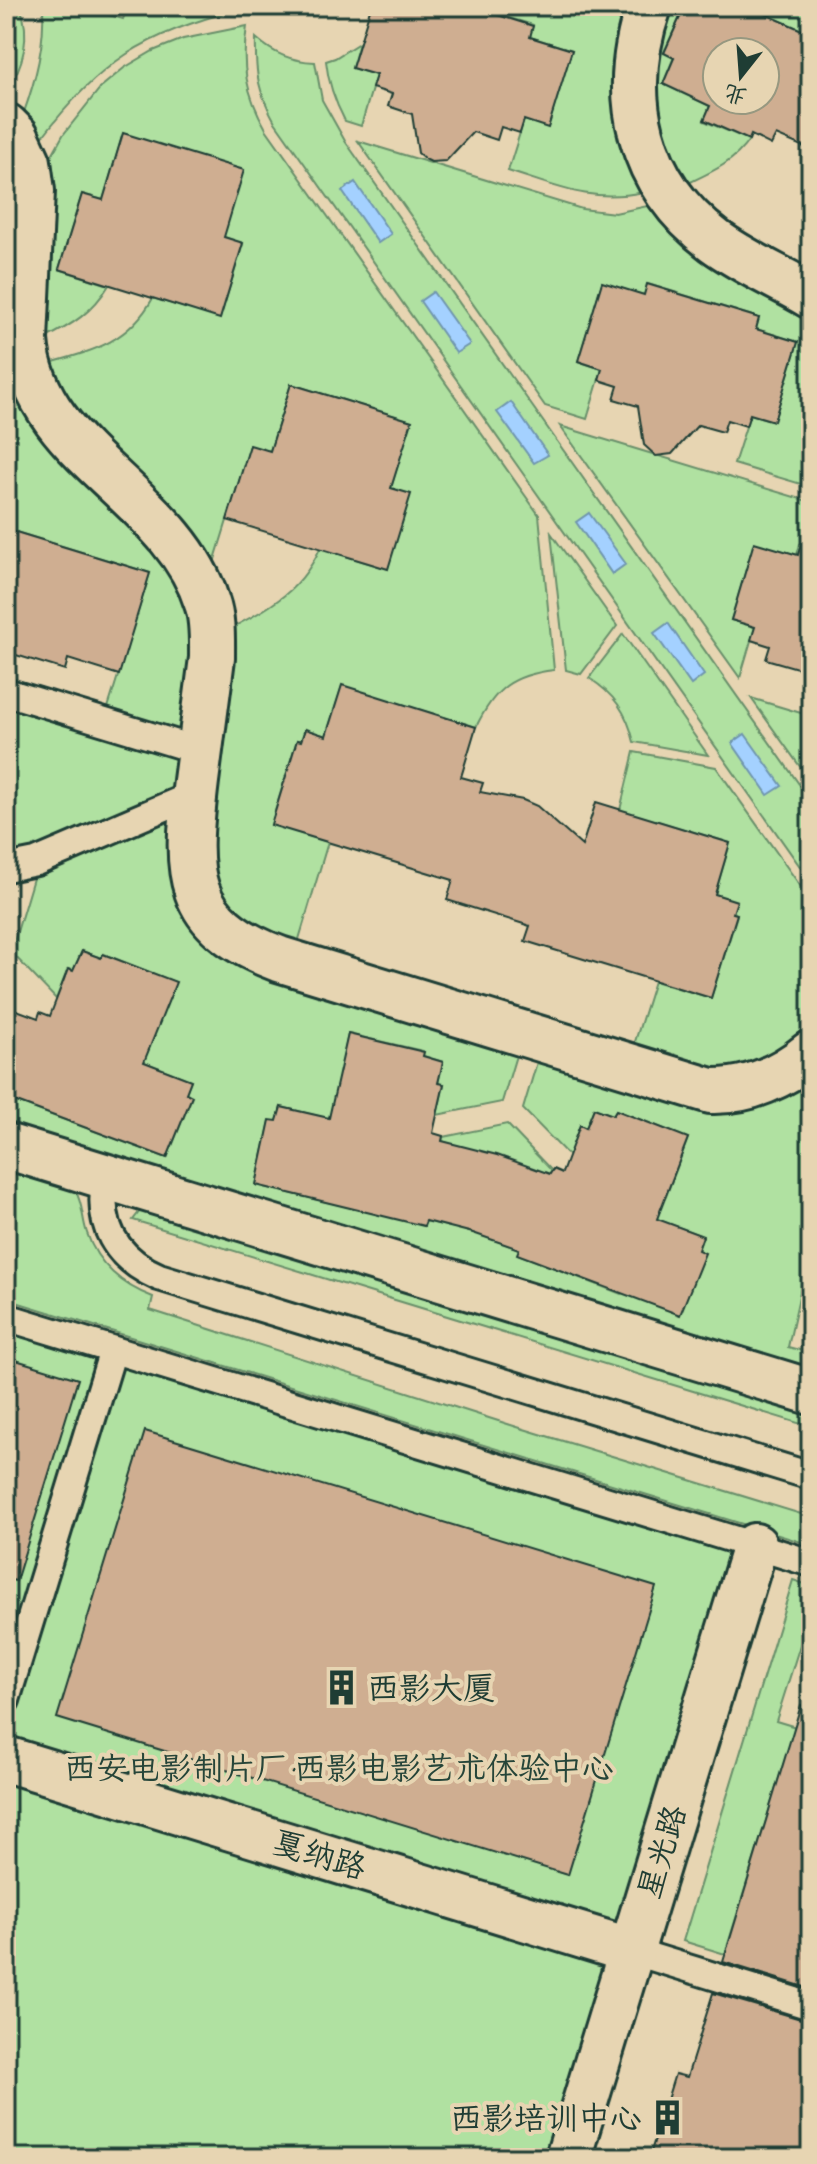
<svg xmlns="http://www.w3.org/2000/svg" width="817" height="2164" font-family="Caveat,'LXGW WenKai TC',sans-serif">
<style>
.green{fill:#b0e1a1;stroke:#688f6a;stroke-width:2}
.water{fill:#a4d1ff;stroke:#6f96ae;stroke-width:2}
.building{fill:#cfae91;stroke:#1f3d34;stroke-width:2;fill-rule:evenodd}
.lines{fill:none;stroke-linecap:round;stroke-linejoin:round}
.service-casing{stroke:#1f3d34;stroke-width:32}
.minor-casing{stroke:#1f3d34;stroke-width:50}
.service{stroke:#e7d5b2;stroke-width:26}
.minor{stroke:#e7d5b2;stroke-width:44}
.labels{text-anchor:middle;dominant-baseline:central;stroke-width:8;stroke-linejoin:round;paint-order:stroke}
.poi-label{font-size:32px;fill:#1f3d34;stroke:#e7d5b2;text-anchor:start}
.park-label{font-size:32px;fill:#264539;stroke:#e7d5b2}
.street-label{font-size:32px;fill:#1f3d34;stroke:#e7d5b2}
</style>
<rect width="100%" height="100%" fill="#e7d5b2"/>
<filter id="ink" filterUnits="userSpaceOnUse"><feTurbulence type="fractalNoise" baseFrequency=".0125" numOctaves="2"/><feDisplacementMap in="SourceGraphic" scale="16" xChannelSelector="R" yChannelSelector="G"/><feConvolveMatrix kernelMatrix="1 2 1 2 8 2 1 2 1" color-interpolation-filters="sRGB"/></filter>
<g filter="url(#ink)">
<g class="green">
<path d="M6 6H20C31 36 24 66 6 91Z"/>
<path d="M43 6H79L123 19 128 6H239L240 9C145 33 99 62 40 140L23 115C36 79 45 44 43 6Z"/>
<path d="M469 6H628L644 192C590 203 559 187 508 171L524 120 548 127 572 50 530 37 533 25Z"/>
<path d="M669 6H685L664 52 674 57 663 84 710 106 704 121 749 140C733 164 709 173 684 185 660 144 647 88 658 42 660 30 665 18 669 6Z"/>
<polygon points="747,6 811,6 811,34"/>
<path d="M247 26C241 66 246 94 266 129L539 515 554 670C512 675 495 688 476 727L342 686 326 736 305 729 301 741 297 740 271 824 328 842 297 946 268 936 224 902 209 858 231 628C279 603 310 584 327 530L339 554 388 569 391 488 411 421 291 384 270 451 250 446 213 566 63 397 46 364C92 351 128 343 153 298L220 318 243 244 224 237 123 134 103 200 82 194 59 269 109 285C93 312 72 325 44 339L48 162 63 135 101 87 124 68 153 51 183 39Z"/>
<path d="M256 38C274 54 291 61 315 62L322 100 345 141 811 801V882L275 122C258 91 255 74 256 38Z"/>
<path d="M359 43 352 68 376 75 361 126 345 121C335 102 328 82 326 61L335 58Z"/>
<polygon points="358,141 582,209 615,213 652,205 811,318 811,487 734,464 750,414 774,421 798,342 756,329 759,318 648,284 644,295 602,283 578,361 602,369 587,419 545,406"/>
<polygon points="6,345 125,515 182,588 193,631 183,734 107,711 150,573 6,529"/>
<polygon points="560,426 811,502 811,547 800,544 797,555 754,543 731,620 755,627 740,678"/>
<polygon points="551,533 617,626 581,674 566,670"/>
<path d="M623 634 708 755 634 742C627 712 614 694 589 678Z"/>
<polygon points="751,698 811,716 811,782"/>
<polygon points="6,703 181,756 177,790 40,848 6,856"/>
<polygon points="634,752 716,767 811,901 811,1026 785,1050 758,1064 711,1071 633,1048 654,981 711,998 737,915 715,894 730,843 620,810"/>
<polygon points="173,816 181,902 517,1052 502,1102 437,1115 444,1084 438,1083 443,1062 423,1056 423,1051 348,1034 331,1119 281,1107 277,1121 270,1121 256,1185 424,1225 426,1221 476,1233 519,1249 518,1254 621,1294 698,1250 703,1236 654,1218 666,1196 688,1138 616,1110 613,1115 594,1108 586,1128 580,1126 569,1156 523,1109 538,1059 811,1076 811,1275 809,1284 802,1283 788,1347 811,1353 811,1372 6,1126 6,1098 167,1158 192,1097 186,1093 191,1080 142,1061 175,982 104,954 101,958 82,951 73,971 68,969 56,999 11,952 34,875"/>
<polygon points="507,1124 552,1171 550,1175 442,1141 443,1137"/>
<path d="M6 1166 75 1190C83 1203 82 1219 87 1233 97 1264 123 1286 153 1297L150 1310 514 1426 811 1517V1545L6 1299Z"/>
<polygon points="147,1209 811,1412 811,1427 133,1220 140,1211"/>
<polygon points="6,1317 755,1546 568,2158 6,2158"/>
<polygon points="793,1580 811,1586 811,1610 776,1721 799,1728 783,1765 725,1954 683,1941"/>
</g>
<g class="water">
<polygon points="355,182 391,234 378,243 342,191"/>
<polygon points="433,292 470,344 456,353 420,301"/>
<polygon points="511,402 548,455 534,463 497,412"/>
<polygon points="589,513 626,564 612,574 576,522"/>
<polygon points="668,623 704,675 691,685 654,633"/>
<polygon points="745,734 782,786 768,795 732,743"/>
</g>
<g class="building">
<polygon points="371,6 469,6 533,26 530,37 572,50 548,128 524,120 520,133 501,127 497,140 473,132 446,161 431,162 425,159 418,153 412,114 388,106 392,94 372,88 376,75 352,68"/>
<path d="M685 6H747L811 34V150L776 135 771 145 751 135 749 140 704 120 710 106 663 84 674 58 664 53ZM717 52H765V100H717Z"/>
<polygon points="123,133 244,170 224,237 243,243 220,319 59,269 82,194 103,200"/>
<polygon points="602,282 644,295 647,284 759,318 756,329 798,342 774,421 750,414 746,426 727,420 723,432 698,425 672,454 656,456 644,445 638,406 614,399 618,386 599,380 602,369 578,361"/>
<polygon points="291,384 412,421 391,488 411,494 388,569 227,520 250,445 270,451"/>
<polygon points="6,529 150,573 119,675 68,659 65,670 6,652"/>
<polygon points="754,542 798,555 801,545 811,547 811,672 766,659 770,646 751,640 755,627 731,620"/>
<polygon points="342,685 476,727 461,777 483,783 480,792 523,800 537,806 582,846 596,802 730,843 715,894 737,901 733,913 737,914 711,998 525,941 530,926 447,900 453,880 271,825 297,740 301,741 305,729 326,736"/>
<polygon points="82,951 101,958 103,954 176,982 144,1062 191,1080 186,1093 192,1096 167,1158 6,1098 6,1006 38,1018 40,1012 50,1016 68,969 73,971"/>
<polygon points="348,1034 424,1052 423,1056 443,1062 438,1083 444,1084 433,1133 443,1136 442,1141 497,1155 550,1174 553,1169 562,1173 580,1125 586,1128 594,1108 613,1115 616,1110 688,1138 657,1219 703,1236 698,1250 705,1253 680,1315 517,1254 519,1249 473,1233 426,1221 424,1226 256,1185 270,1120 277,1121 281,1107 329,1118"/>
<polygon points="6,1357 78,1379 16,1581 6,1579"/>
<polygon points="145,1431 656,1587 568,1875 57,1718"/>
<polygon points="801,1705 811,1707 811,1989 723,1962"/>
<polygon points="713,1993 811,2022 811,2158 649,2158 675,2074 687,2077"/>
</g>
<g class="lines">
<defs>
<g id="service">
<polyline points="6,692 200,751"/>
<polyline points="6,868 36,862 195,794"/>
<path d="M106 1177C96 1224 115 1258 159 1277L811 1476"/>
<polyline points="6,1317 811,1563"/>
<polyline points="6,1700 113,1350"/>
<polyline points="632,1951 811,2006"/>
</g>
<g id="minor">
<path d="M649 6C618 95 638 183 715 241 745 263 779 277 811 296"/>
<path d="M6 126 16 136 28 162 32 191 25 340C33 454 174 495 207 603 213 620 212 640 212 658 207 699 201 740 196 781 185 872 182 923 279 959L711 1091C748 1092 783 1076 811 1053"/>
<polyline points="6,1146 811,1392"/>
<polyline points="6,1759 632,1951"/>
<polyline points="568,2158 755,1546"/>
</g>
</defs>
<use href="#service" class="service-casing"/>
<use href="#minor" class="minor-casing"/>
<use href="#service" class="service"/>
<use href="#minor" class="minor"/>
</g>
</g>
<defs>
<symbol id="building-bare" viewBox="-9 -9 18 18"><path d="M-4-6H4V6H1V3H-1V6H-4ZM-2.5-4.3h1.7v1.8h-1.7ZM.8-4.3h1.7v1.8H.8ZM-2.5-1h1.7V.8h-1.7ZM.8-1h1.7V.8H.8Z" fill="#1f3d34" stroke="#e7d5b2" stroke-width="2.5" paint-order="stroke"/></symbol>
</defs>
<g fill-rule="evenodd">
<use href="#building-bare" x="316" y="1662" width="51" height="51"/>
<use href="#building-bare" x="642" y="2092" width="51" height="51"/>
</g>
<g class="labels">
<g class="poi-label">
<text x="367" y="1688">西影大厦</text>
<text x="642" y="2118" text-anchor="end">西影培训中心</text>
</g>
<g class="park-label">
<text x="339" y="1768">西安电影制片厂·西影电影艺术体验中心</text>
</g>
<g class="street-label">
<text transform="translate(662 1852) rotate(-73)">星光路</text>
<text transform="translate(319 1855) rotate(17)">戛纳路</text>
</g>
</g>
<rect width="817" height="2164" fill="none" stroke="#e7d5b2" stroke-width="32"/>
<rect x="16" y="16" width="785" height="2132" fill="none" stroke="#1f3d34" stroke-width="3" filter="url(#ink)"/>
<g transform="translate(741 76) rotate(197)"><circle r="38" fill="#e7d5b2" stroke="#979880" stroke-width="2"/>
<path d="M0-6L14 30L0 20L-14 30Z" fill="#1f3d34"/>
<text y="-12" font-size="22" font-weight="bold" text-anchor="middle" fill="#1f3d34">北</text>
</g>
</svg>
